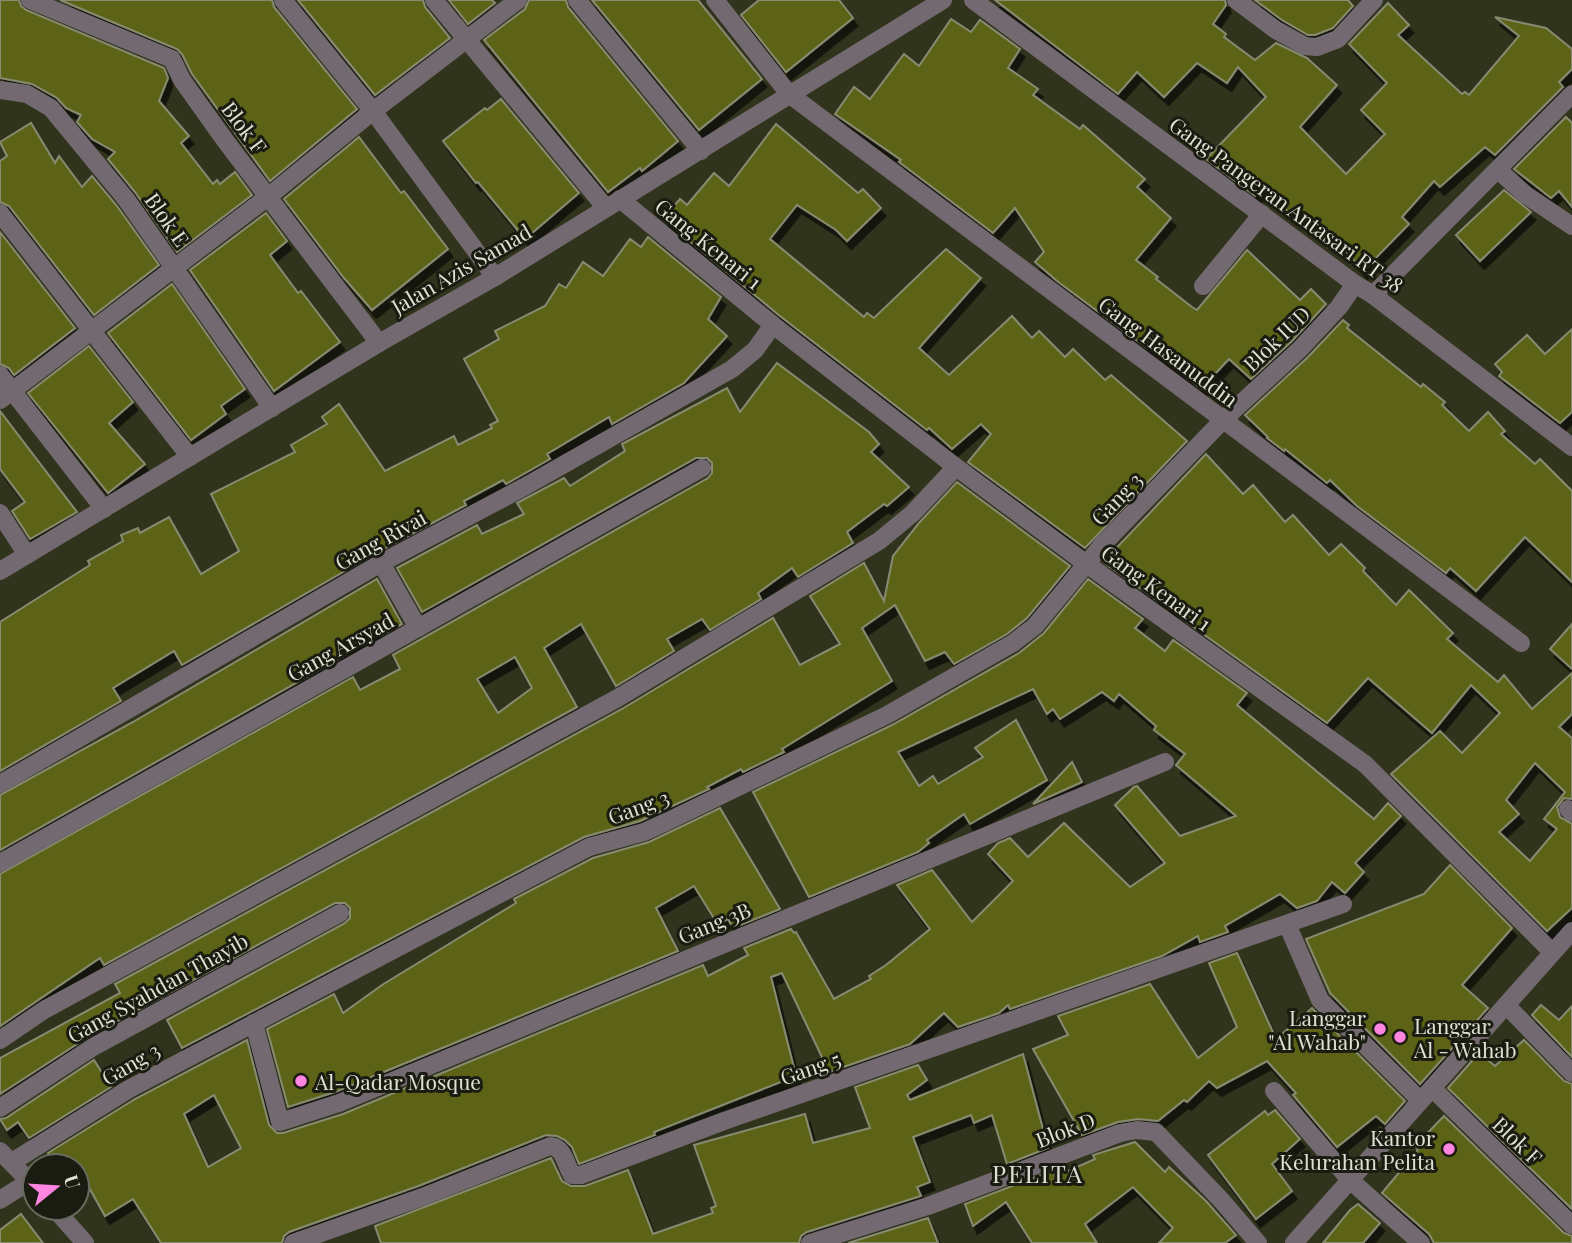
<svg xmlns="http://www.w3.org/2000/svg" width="1572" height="1243" font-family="'Playfair Display',serif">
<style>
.building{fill:#5c6317;stroke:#878b71;stroke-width:2;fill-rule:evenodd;filter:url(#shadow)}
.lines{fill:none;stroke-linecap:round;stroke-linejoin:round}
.minor{stroke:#736970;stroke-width:18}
.poi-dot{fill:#fe85e0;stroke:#1a1b11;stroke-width:2.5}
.labels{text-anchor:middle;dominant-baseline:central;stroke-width:6;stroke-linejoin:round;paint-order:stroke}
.street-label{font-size:21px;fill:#dde0d2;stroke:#1a1b11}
.poi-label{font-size:21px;fill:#dde0d2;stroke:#1a1b11;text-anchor:end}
.quarter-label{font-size:24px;letter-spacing:2px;fill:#dde0d2;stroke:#1a1b11}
</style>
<defs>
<filter id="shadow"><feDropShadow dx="4.5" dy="8" stdDeviation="0" flood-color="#0009"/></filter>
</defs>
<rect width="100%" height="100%" fill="#31341d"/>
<g class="building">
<polygon points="0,0 19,0 21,6 26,10 164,68 168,78 159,101 189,136 181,143 213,184 217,180 220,184 235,172 252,195 177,252 135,192 108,159 115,152 92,139 77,122 81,115 66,108 57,98 32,84 0,78"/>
<polygon points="60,0 272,0 274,7 357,109 270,181 192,74 182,54 177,49"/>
<polygon points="298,0 423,0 425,7 450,38 375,95"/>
<polygon points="449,0 492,0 495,3 468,24"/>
<polygon points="529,0 566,0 568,7 678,141 642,171 640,168 608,192 484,40 525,9"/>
<polygon points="592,0 698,0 762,79 699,130"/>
<polygon points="759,0 839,0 853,18 786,72 741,15"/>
<polygon points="995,0 1225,0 1226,5 1213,24 1226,34 1224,37 1255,60 1276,43 1307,58 1337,85 1300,127 1346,174 1385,134 1361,110 1387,83 1349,44 1388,3 1409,25 1398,35 1462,94 1465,92 1469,95 1519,36 1495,17 1546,28 1572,49 1572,69 1559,82 1563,87 1495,155 1485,147 1440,187 1434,181 1402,217 1409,224 1363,271 1342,247 1340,249 1320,228 1315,232 1292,210 1289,213 1264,186 1255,196 1206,159 1266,97 1238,67 1227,83 1197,63 1164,97 1137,72 1118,94"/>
<polygon points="1255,0 1348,0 1353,6 1333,28 1315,35 1308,35 1282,20"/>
<polygon points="951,19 971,32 980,20 1020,49 1008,68 1038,89 1033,95 1080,129 1083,125 1145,179 1137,187 1171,218 1136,260 1158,277 1156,279 1192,307 1197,310 1247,250 1300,300 1311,289 1326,304 1292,341 1251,379 1229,359 1201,389 1148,346 1147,348 1057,281 1035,262 1044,252 1015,208 993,233 899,162 901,160 835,114 854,87 870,99 904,54 919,66"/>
<polygon points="501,99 579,193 525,239 478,182 476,183 443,141 485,108 487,110"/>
<polygon points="1566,117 1572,123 1572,207 1559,191 1551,198 1514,169"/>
<polygon points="31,123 55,163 59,156 82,187 92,176 117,206 159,265 94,315 9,206 0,202 0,161 7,156 0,142"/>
<polygon points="776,124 858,193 863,189 881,208 847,241 836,230 797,205 770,239 864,317 867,313 874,318 946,249 981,278 919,348 949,375 1012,316 1032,338 1039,331 1065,357 1073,349 1105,380 1111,375 1187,441 1085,548 968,462 991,434 981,424 952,449 929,428 927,430 780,316 663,219 680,199 687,205 714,173 729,186"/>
<polygon points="359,137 401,193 404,191 448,249 372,310 344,278 284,199"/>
<polygon points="1504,190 1531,212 1480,261 1456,235"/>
<polygon points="266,213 287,241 270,255 298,293 301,291 340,342 274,391 190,270"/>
<polygon points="0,232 75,328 14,375 9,368 0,364"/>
<polygon points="648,237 721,297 708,319 727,336 684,383 612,424 609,417 547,454 550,459 506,484 503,480 464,501 466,505 376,553 182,665 174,651 113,688 121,701 0,771 0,622 90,565 88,561 123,541 121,535 138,528 140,533 169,517 201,574 239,551 211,494 295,452 291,445 327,424 322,417 339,404 385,471 454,436 458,445 492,428 490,425 498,421 464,359 499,339 495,331 545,306 559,284 566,288 583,262 603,276 630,239 641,247"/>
<polygon points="172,284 245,389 221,406 226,414 191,440 108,333"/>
<polygon points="1343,320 1349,325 1347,328 1421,387 1423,384 1445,402 1442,405 1469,431 1488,412 1505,431 1501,434 1535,464 1540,459 1572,491 1572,582 1525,537 1476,591 1450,568 1446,573 1357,506 1330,480 1327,483 1285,449 1284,451 1267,438 1268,437 1245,415 1308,357"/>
<polygon points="1572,329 1572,412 1560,423 1499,376 1502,372 1495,364 1527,335 1545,354"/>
<polygon points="89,346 133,402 109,423 145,464 108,493 28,393"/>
<path d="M777 363 869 432 879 444 871 452 909 487 887 506 884 504 847 532 853 543 798 577 792 568 758 593 761 599 710 630 702 619 667 639 674 651 616 686 581 624 544 648 577 707 104 965 100 958 0 1026V874L353 677 360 690 400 669 393 655 708 478 712 473V463L707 458H696L422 612 397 568 477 525 482 534 524 514 517 503 564 478 570 486 625 451 622 444 727 388 740 412ZM515 657 532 688 498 713 477 679Z"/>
<polygon points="0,411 77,512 30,539 12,511 25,502 0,469"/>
<path d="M1206 454 1243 494 1253 485 1285 522 1293 515 1329 555 1341 544 1365 568 1363 571 1396 605 1409 590 1453 633 1447 639 1498 682 1504 675 1532 709 1572 673V714L1559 727 1572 738V799L1564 798 1557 807 1560 817 1572 824V908L1547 931 1391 774 1440 731 1462 753 1500 713 1471 685 1432 733 1368 678 1327 723 1181 618 1161 599 1158 601 1103 562ZM1535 763 1565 792 1544 819 1557 829 1530 861 1499 832 1519 814 1506 800Z"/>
<polygon points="957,482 1070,566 1027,618 1007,634 954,664 945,652 925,661 895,605 862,628 892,681 782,749 784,752 743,772 741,769 707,787 709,789 640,821 584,837 182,1048 167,1020 345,923 350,918 350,908 345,903 335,903 88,1037 0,1094 0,1058 120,993 115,984 622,709 773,618 800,665 840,644 810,596 864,563 884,601 893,556 919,523"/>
<polygon points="377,579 402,624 382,635 381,632 342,657 0,850 0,795 133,722"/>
<path d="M1088 579 1143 619 1135 628 1165 651 1173 640 1247 693 1237 705 1374 819 1388 803 1401 816 1355 863 1364 872 1345 893 1332 882 1317 901 1297 908 1280 894 1225 926 1228 932 1200 942 1198 936 1162 956 1010 1009 1008 1005 999 1013 958 1027 944 1013 910 1044 829 1072 782 973 771 977 796 1076 654 1132 655 1135 579 1164 572 1147 565 1140 557 1136 546 1135 421 1185 289 1232 284 1236 282 1243H161L133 1199 105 1216 77 1166H56L48 1153 135 1099 247 1040 269 1125 277 1133H283L343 1114 703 965 708 976 748 955 744 948 791 929 794 933 796 932 834 999 871 979 869 976 886 965 930 929 897 885 932 870 972 922 1013 881 988 854 998 843 1010 838 1028 857 1064 823 1130 887 1165 863 1115 805 1134 787 1137 786 1180 836 1236 816 1176 765 1185 754 1154 730 1156 726 1119 694 1114 701 1102 692 1060 719 1053 709 1047 714 1033 689 898 752 919 786 933 776 938 784 983 757 975 748 1016 720 1047 780 970 824 964 814 927 840 929 843 918 852 809 897 753 792 892 725 1019 653 1044 633ZM214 1095 241 1148 208 1167 184 1114Z"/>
<polygon points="1572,624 1572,669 1550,649"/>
<polygon points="1072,762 1082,782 1033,804"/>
<polygon points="720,808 780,909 733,928 728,919 718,925 694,886 656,908 678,951 335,1092 288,1107 267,1029 334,994 343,1013 382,985 516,903 514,899 593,858 649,842"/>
<polygon points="1450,865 1512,928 1462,985 1488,1008 1420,1084 1330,993 1306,939 1424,894"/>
<polygon points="1237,953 1276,1039 1312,1008 1405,1101 1385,1124 1376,1116 1337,1147 1293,1095 1296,1093 1267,1061 1217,1088 1209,1081 1187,1102 1184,1100 1158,1121 1138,1119 1118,1122 1082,1135 1033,1049 1068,1035 1058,1016 1150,984 1198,1058 1237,1027 1209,963"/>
<polygon points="1541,1005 1559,1020 1572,1006 1572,1057 1532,1015"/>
<polygon points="1524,1040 1564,1081 1572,1084 1572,1209 1448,1088 1479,1053 1495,1066"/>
<polygon points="1023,1054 1048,1148 1007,1164 992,1115 974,1123 971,1115 913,1137 930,1182 917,1187 921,1196 807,1232 801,1236 799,1243 381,1243 375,1226 551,1158 562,1181 571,1186 585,1186 628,1170 653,1234 713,1213 711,1208 716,1206 694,1145 805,1114 813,1143 870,1128 855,1087 918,1065 927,1080 907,1095 910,1100"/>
<polygon points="94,1060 111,1087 29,1138 18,1122 7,1130 0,1119 6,1118"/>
<polygon points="1275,1110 1300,1139 1272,1164 1292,1191 1256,1219 1208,1155 1265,1111 1268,1115"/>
<polygon points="1444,1116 1564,1233 1572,1236 1572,1243 1434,1243 1429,1234 1382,1193 1418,1150 1415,1146"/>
<polygon points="1135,1142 1165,1172 1169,1167 1206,1201 1236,1235 1225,1243 1159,1243 1173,1228 1133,1187 1085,1224 1097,1243 1032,1243 1006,1202 973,1226 965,1204 1054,1170 1055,1177 1095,1159 1093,1155"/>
<polygon points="1358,1204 1380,1223 1363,1243 1323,1243 1350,1210"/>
<polygon points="21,1214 43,1243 0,1243 0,1230"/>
<polygon points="928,1218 938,1243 848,1243"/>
</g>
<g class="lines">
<g class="minor">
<polyline points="30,0 172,59 182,80 224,139 379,343"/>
<polyline points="283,0 373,111 495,277"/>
<polyline points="434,0 606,208"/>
<polyline points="577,0 701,151"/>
<polyline points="715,0 789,94 1521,643"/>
<polyline points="973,0 1355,284 1373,295 1572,447"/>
<polyline points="1236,0 1276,30 1305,46 1317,47 1338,39 1374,0"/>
<polyline points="0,90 27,94 51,108 126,199 272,408"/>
<polyline points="1498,170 1526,195 1572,226"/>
<polyline points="620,199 773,325 956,467 1088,565 1365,764 1552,952"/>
<polyline points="0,213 190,457"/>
<polyline points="1203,286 1262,214"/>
<polyline points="1373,295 1572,94"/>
<polyline points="0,375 104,509"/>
<polyline points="0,400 269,196 373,111 518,0"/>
<polyline points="0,513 27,555"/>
<polyline points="381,563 418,628"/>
<polyline points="0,571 379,343 495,277 943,0"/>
<polyline points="0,784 381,563 524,487 732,369 755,350 773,325"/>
<polyline points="1568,809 1572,813"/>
<polyline points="0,863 702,468"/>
<polyline points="1287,924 1320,1000 1420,1100"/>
<polyline points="1506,1005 1572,1073"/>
<polyline points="254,1023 280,1122 339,1103 1165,762"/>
<polyline points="0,1040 44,1010 616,699 879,541 913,513 956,467"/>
<polyline points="1432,1088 1572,1225"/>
<polyline points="1274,1091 1350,1180 1421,1243"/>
<polyline points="0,1108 93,1047 340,913"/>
<polyline points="0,1151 35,1187"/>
<polyline points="12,1162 129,1089 589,847 644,832 666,822 887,715 1013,643 1035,626 1102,545 1223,420 1300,349 1339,307 1355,284"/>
<polyline points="0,1200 30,1181"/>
<polyline points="54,1208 85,1243"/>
<path d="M293 1243 425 1196 550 1146C565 1147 565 1165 572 1175H581L724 1121 1343 904"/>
<polyline points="810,1243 928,1206 1120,1133 1137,1130 1156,1132 1222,1201 1258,1243"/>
<polyline points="1294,1243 1572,931"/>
</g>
</g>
<g class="poi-dot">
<circle cx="1380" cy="1029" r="7"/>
<circle cx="1400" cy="1037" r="7"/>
<circle cx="301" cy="1081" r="7"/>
<circle cx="1449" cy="1149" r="7"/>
</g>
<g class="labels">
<g class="street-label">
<text transform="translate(245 127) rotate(53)">Blok F</text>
<text transform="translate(1287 204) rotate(36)">Gang Pangeran Antasari RT 38</text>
<text transform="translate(168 219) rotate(55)">Blok E</text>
<text transform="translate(709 243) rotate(39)">Gang Kenari 1</text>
<text transform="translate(461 268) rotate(-30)">Jalan Azis Samad</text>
<text transform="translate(1276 338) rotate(-44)">Blok IUD</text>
<text transform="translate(1169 351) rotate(37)">Gang Hasanuddin</text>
<text transform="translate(1116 498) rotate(-46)">Gang 3</text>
<text transform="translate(380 539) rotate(-29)">Gang Rivai</text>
<text transform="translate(1157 587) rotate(36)">Gang Kenari 1</text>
<text transform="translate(340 646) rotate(-29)">Gang Arsyad</text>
<text transform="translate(638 806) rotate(-20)">Gang 3</text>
<text transform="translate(714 922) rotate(-22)">Gang 3B</text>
<text transform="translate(157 987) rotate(-29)">Gang Syahdan Thayib</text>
<text transform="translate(130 1063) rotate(-30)">Gang 3</text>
<text transform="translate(810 1067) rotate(-19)">Gang 5</text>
<text transform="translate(1065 1129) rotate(-21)">Blok D</text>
<text transform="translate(1518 1140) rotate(44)">Blok F</text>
</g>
<g class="poi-label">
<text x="1366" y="1017">Langgar<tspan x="1366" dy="24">"Al Wahab"</tspan></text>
<text x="1414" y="1025" text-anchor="start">Langgar<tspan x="1414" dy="24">Al - Wahab</tspan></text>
<text x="315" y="1081" text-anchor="start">Al-Qadar Mosque</text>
<text x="1435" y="1137">Kantor<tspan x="1435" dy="24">Kelurahan Pelita</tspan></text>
</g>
<g class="quarter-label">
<text x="1038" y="1173">PELITA</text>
</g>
</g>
<g transform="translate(56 1187) rotate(72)"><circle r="33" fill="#1a1b11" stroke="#686a5e" stroke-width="2"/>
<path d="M0-5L12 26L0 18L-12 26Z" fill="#fe85e0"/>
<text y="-10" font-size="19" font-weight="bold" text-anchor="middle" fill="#dde0d2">U</text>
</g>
</svg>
